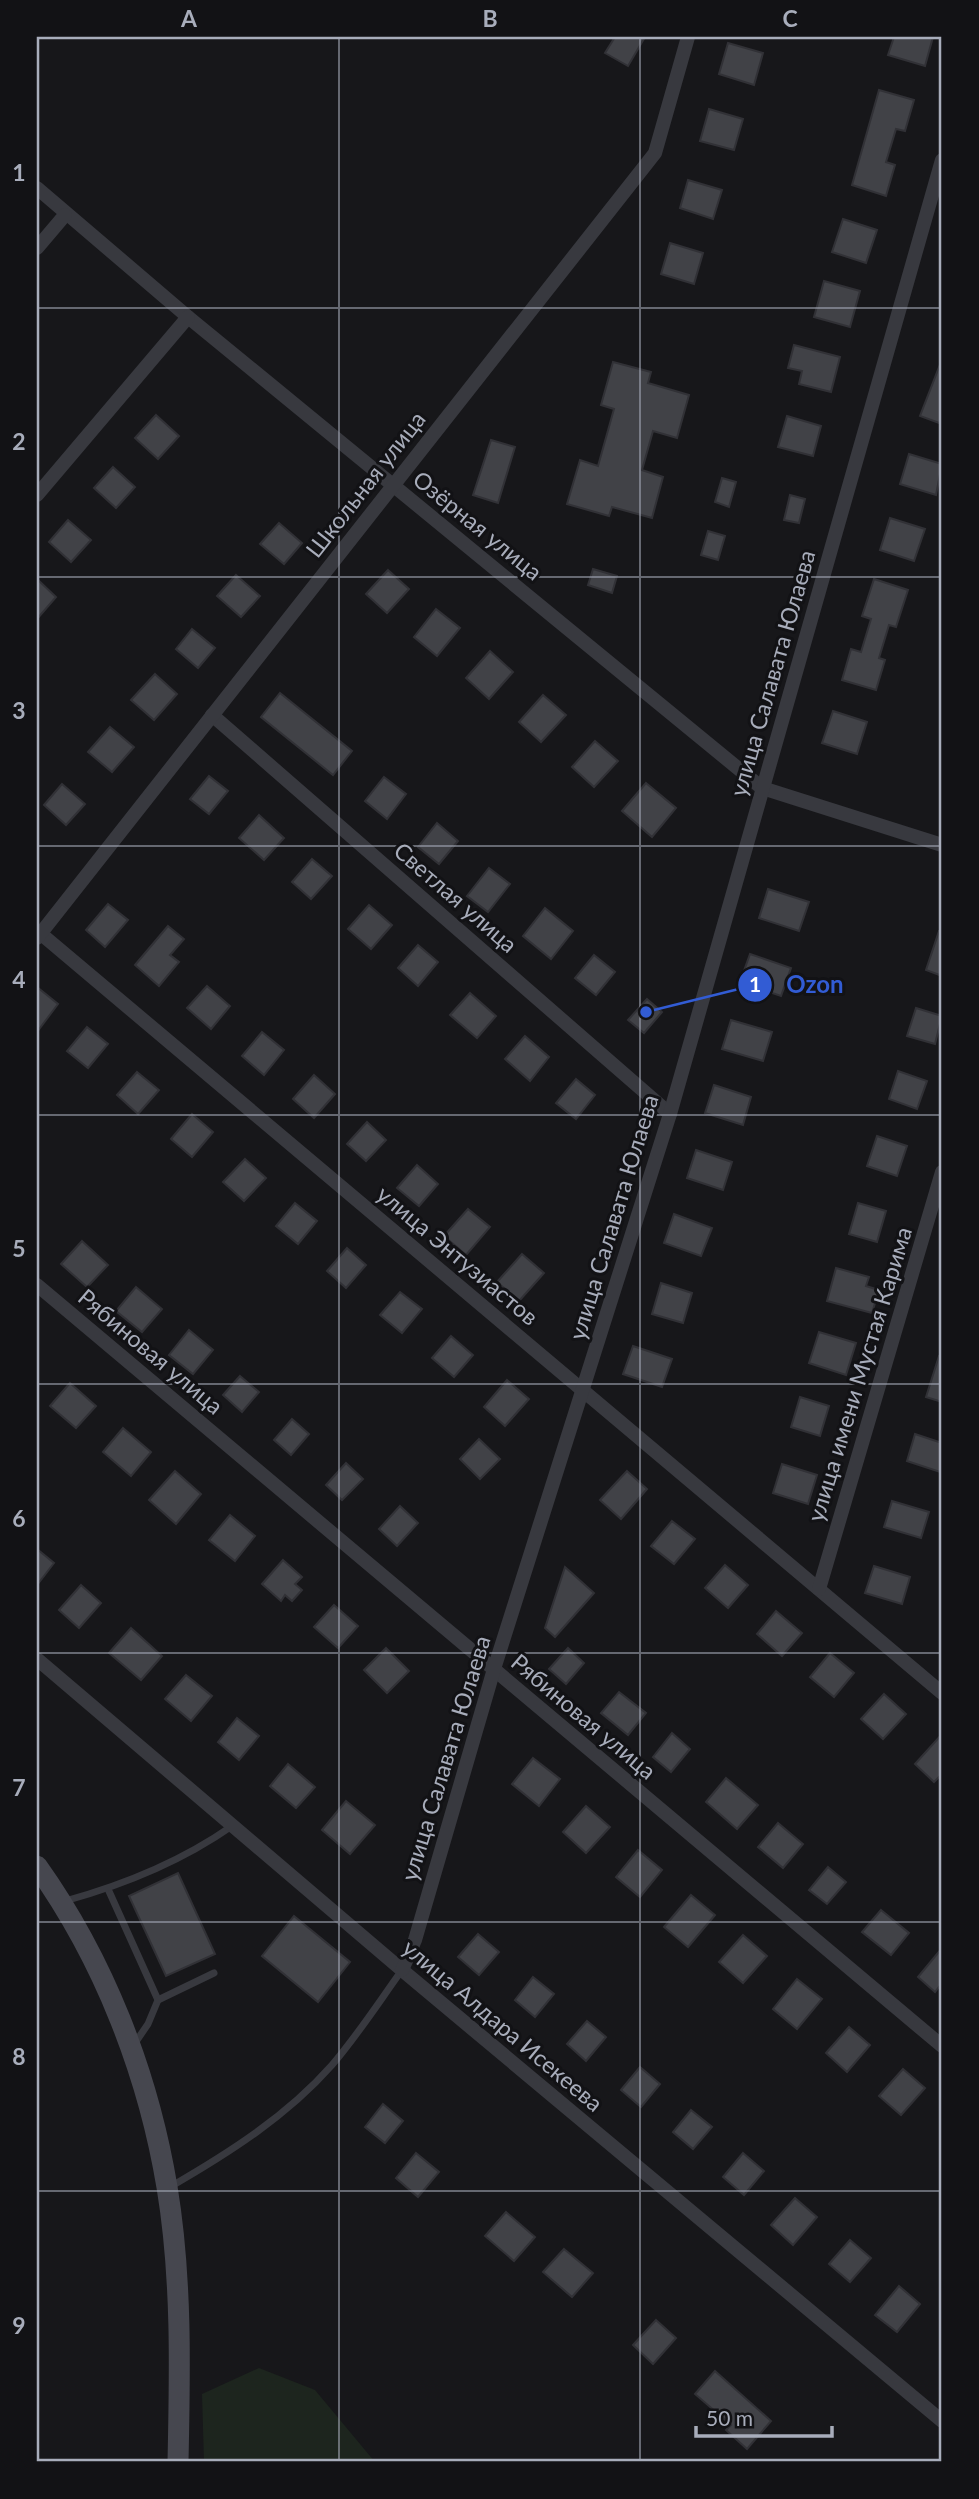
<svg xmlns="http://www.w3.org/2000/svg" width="979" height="2499" font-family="Lato,sans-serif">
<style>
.green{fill:#1d251e}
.building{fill:#414247;stroke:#313136;stroke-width:2}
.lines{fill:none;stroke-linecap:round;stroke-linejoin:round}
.lane{stroke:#38393f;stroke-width:7}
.street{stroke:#38393f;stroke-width:14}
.secondary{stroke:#46474f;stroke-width:21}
.grid{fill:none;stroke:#a8adbb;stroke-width:2;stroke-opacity:0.55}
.labels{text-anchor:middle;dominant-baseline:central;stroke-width:6;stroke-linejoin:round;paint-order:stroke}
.street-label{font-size:23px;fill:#a8adbb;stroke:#121215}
.leader{fill:none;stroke:#325cd4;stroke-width:2.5}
.callout-dot{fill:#325cd4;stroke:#121215;stroke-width:2.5}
.mark-label{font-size:21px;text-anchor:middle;font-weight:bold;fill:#fff}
.callout-label{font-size:24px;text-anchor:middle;font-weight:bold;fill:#325cd4;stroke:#121215;stroke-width:6;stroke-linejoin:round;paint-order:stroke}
.neatline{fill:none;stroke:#a8adbb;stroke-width:2.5}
.grid-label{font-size:23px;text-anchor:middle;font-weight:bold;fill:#a8adbb}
</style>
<rect width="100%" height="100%" fill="#17171a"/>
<polygon class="green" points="259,2368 315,2390 375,2462 204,2462 202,2394"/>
<g class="building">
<polygon points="615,37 645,37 628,66 605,53"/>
<polygon points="894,37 933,37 925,66 888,55"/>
<polygon points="728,43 763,53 754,85 719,74"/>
<polygon points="879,90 914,100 905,131 896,129 886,162 895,165 886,196 852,185"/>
<polygon points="709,109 743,119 734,150 700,141"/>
<polygon points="688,180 722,190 713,219 680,208"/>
<polygon points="843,219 877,230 866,263 832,252"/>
<polygon points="670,243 703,253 694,284 661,274"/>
<polygon points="824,281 860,291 850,327 814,317"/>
<polygon points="794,345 840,357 831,392 799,384 802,371 788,368"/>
<polygon points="613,362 651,372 648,383 689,395 677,438 653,431 642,470 663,477 652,518 612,507 609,516 567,504 580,460 598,466 614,409 601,405"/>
<polygon points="941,362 942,362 942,424 920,416"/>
<polygon points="156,415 179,436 158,459 135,438"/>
<polygon points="787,416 821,426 813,456 778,447"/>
<polygon points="491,440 515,447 498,503 473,495"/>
<polygon points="909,454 942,464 936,495 900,484"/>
<polygon points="113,467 135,487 116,508 94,488"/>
<polygon points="722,478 736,482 729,507 715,502"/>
<polygon points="790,495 805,499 799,523 784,520"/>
<polygon points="890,518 925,529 914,561 880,550"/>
<polygon points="68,520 91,540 71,562 49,542"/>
<polygon points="279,523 302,543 284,564 260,544"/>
<polygon points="708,531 725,536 718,560 701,555"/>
<polygon points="593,569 617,576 612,593 588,585"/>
<polygon points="388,570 409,589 387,613 366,594"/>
<polygon points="236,575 260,596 241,617 217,596"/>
<polygon points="37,579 56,597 37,619"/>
<polygon points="874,579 908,590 896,627 889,625 879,658 885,660 876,690 842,680 851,649 861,652 871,619 862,616"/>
<polygon points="436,609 460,628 437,656 414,637"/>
<polygon points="192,629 215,648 198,668 176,649"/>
<polygon points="490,651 513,672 489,699 466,678"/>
<polygon points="155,674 177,694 154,720 131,700"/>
<polygon points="280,693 352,751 333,775 261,717"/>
<polygon points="543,695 566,715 541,742 519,722"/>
<polygon points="833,711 867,722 857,754 822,743"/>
<polygon points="110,727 134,747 112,772 88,752"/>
<polygon points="595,741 618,761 594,787 572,767"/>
<polygon points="209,776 228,791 209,814 190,799"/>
<polygon points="384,777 406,794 387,819 365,801"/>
<polygon points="646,783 676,808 652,837 622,811"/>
<polygon points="62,784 85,804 66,825 44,805"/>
<polygon points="259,815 284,838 264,860 239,838"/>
<polygon points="437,823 458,841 439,864 418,847"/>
<polygon points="312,859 332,876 311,899 292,882"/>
<polygon points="489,868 510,884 488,912 467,896"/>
<polygon points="768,889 809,902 799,931 759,918"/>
<polygon points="108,904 128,920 105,947 86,930"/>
<polygon points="369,905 392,925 371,949 348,929"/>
<polygon points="545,908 573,931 551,959 523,936"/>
<polygon points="168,926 184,939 170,955 179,962 159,986 135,965"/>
<polygon points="939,931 942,931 942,976 926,970"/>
<polygon points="418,945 438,962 418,986 398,968"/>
<polygon points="750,954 791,968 781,996 740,982"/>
<polygon points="594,955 615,972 596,995 575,978"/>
<polygon points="207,986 230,1006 211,1029 187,1008"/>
<polygon points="37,987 58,1004 37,1032"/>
<polygon points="470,993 496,1016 477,1038 450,1015"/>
<polygon points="647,999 662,1012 644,1033 628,1020"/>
<polygon points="916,1008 942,1016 935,1044 907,1036"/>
<polygon points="731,1020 772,1032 763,1061 722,1049"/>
<polygon points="87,1027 108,1044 88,1068 67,1051"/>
<polygon points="262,1032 284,1050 264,1075 242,1056"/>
<polygon points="525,1036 549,1057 530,1081 505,1059"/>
<polygon points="898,1071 927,1081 917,1109 889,1099"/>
<polygon points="137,1072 159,1090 138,1114 117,1095"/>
<polygon points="314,1075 335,1094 314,1118 293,1099"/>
<polygon points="576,1079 595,1095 576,1119 556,1103"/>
<polygon points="714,1085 751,1097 743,1125 705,1113"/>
<polygon points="192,1114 213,1132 192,1157 171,1139"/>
<polygon points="367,1122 386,1140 366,1161 347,1144"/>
<polygon points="877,1136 907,1146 897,1176 867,1166"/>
<polygon points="696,1150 732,1162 723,1190 687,1178"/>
<polygon points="245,1159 266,1178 244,1201 223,1182"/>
<polygon points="417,1165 438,1184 419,1206 397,1188"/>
<polygon points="295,1203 317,1221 298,1244 276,1226"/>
<polygon points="858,1203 886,1211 877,1242 849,1234"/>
<polygon points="468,1209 490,1227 466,1255 444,1236"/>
<polygon points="674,1214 712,1228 701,1256 664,1243"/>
<polygon points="82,1241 108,1265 87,1287 61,1264"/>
<polygon points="347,1248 366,1265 346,1288 327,1271"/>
<polygon points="522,1254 544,1273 519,1301 497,1282"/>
<polygon points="836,1268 869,1277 866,1286 879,1290 872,1313 827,1301"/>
<polygon points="661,1283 692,1293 683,1323 652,1314"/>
<polygon points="136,1287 162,1309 142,1332 116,1311"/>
<polygon points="400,1292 422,1309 402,1333 380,1315"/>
<polygon points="189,1330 213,1350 193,1374 169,1355"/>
<polygon points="819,1332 856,1343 846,1375 809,1363"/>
<polygon points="451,1336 473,1355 454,1377 432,1358"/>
<polygon points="633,1346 672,1359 662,1387 623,1374"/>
<polygon points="939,1356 942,1357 942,1402 926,1397"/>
<polygon points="240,1376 259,1392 242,1412 223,1395"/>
<polygon points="507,1380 529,1399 505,1426 484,1407"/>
<polygon points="70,1383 96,1406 76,1428 50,1406"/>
<polygon points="800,1397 829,1406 820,1436 791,1427"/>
<polygon points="292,1419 309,1434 291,1455 274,1440"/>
<polygon points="123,1428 151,1452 131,1476 103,1452"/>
<polygon points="915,1434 942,1443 940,1472 907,1461"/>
<polygon points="479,1439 500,1459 480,1479 460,1459"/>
<polygon points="346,1463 363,1479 342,1500 326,1485"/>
<polygon points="782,1464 817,1475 808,1504 773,1493"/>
<polygon points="175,1471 201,1494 176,1524 149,1500"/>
<polygon points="627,1471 647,1489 621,1519 600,1500"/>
<polygon points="892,1501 929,1512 921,1538 884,1527"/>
<polygon points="400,1506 418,1523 397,1546 379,1529"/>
<polygon points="230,1515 255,1536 235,1561 209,1540"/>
<polygon points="672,1521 695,1539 674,1564 651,1546"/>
<polygon points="37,1549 54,1563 37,1585"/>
<polygon points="283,1560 302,1577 295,1584 302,1590 292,1601 285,1595 281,1601 262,1584"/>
<polygon points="725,1565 748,1585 728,1608 705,1588"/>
<polygon points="874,1566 910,1577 902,1604 865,1593"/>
<polygon points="565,1567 594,1593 555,1637 545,1628"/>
<polygon points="81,1585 101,1603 79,1628 59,1610"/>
<polygon points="334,1605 358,1626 338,1648 314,1627"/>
<polygon points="776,1611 802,1633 782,1656 757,1634"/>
<polygon points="131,1628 162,1656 141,1680 109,1653"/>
<polygon points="386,1648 409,1671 387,1693 364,1670"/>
<polygon points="568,1648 584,1663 566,1684 549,1669"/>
<polygon points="830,1653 854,1673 834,1697 810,1677"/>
<polygon points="186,1675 212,1696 191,1721 165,1699"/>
<polygon points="619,1692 646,1713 628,1735 601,1713"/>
<polygon points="884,1694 906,1714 883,1739 861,1719"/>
<polygon points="237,1718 259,1736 239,1760 218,1742"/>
<polygon points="672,1733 690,1749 671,1772 653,1757"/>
<polygon points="942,1734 942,1774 934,1782 915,1764"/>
<polygon points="533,1758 560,1779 539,1806 512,1784"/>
<polygon points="288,1764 315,1787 296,1808 270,1786"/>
<polygon points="726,1778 758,1805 737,1829 706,1802"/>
<polygon points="346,1801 375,1825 350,1854 322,1830"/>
<polygon points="586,1806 610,1827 586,1853 563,1832"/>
<polygon points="778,1823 803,1844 783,1868 758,1847"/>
<polygon points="638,1850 662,1870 640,1897 616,1877"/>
<polygon points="828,1867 846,1882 827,1904 809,1890"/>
<polygon points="178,1873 215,1954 166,1976 129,1896"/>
<polygon points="691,1895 715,1915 688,1947 664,1927"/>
<polygon points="881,1910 909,1933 891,1955 862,1932"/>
<polygon points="294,1916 350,1962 318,2002 262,1956"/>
<polygon points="478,1934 499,1952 479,1975 458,1957"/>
<polygon points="743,1935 767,1956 743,1983 719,1962"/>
<polygon points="942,1948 942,1983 935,1992 918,1977"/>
<polygon points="533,1977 554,1994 535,2017 515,2000"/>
<polygon points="797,1979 822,1999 797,2029 773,2009"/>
<polygon points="587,2021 606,2037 586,2061 567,2044"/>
<polygon points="849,2027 870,2045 847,2072 826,2053"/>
<polygon points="640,2067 660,2084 641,2107 621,2090"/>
<polygon points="903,2069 925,2088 901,2115 879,2096"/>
<polygon points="383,2104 403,2121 385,2143 365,2127"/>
<polygon points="691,2110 712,2127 693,2149 673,2132"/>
<polygon points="416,2153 439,2172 418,2197 396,2178"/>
<polygon points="743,2153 764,2171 744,2195 723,2177"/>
<polygon points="795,2198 817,2217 793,2245 771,2225"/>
<polygon points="506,2212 535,2237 514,2261 485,2236"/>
<polygon points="850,2240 871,2258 850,2282 829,2264"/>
<polygon points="564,2249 593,2273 572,2297 543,2272"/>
<polygon points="899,2286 920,2304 897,2332 875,2315"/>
<polygon points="656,2320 676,2338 653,2364 633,2345"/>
<polygon points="715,2371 771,2421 747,2449 726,2430 731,2425 695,2394"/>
</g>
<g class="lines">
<g class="lane">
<polyline points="108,1889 158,2000 148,2024 133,2046"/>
<path d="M65 1901C123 1885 182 1861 232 1826"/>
<polyline points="158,2000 214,1973"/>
<path d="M170 2187C229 2153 287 2116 332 2065 357 2036 379 2002 402 1970"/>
</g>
<g class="street">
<polyline points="37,188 188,317 762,788 942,845"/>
<polyline points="37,248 65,215"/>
<polyline points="37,495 188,317"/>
<polyline points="212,715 670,1114"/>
<polyline points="40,933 942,1693"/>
<polyline points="37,938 655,153 688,37"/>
<polyline points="37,1285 942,2046"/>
<polyline points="819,1589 942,1172"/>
<polyline points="37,1659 402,1970 942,2421"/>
<polyline points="402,1970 415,1940 494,1669 670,1114 942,160"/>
</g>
<path class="secondary" d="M37 1866C104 1960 148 2073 167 2187 182 2277 180 2371 178 2462"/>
</g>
<path class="grid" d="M339 37V2462M640 37V2462M37 308H942M37 577H942M37 846H942M37 1115H942M37 1384H942M37 1653H942M37 1922H942M37 2191H942"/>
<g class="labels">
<g class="street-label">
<text transform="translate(365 484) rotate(-52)">Школьная улица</text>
<text transform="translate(478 525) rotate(39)">Озёрная улица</text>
<text transform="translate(772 673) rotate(-74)">улица Салавата Юлаева</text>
<text transform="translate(456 897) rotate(41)">Светлая улица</text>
<text transform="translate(613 1217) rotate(-73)">улица Салавата Юлаева</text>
<text transform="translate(458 1255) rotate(40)">улица Энтузиастов</text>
<text transform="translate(151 1351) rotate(40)">Рябиновая улица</text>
<text transform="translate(859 1374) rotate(-73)">улица имени Мустая Карима</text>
<text transform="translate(584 1716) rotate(40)">Рябиновая улица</text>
<text transform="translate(445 1758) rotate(-73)">улица Салавата Юлаева</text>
<text transform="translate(503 2025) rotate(40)">улица Алдара Исекеева</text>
</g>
</g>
<path class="leader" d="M646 1012L755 985"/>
<g class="callout-dot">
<circle cx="646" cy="1012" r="7"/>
<circle cx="755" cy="985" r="18"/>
</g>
<g class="mark-label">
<text x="755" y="992">1</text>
</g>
<g class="callout-label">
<text x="815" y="993">Ozon</text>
</g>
<rect width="979" height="2499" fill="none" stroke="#121215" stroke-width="77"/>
<path d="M696 2426v10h136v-10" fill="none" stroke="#a8adbb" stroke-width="3.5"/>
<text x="706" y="2426" font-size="21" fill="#a8adbb" stroke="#121215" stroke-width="5" paint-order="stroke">50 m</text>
<rect x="38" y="38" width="902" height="2422" class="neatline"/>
<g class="grid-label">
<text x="189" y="27">A</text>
<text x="490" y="27">B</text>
<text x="790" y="27">C</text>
<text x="19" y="181">1</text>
<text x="19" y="450">2</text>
<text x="19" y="719">3</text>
<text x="19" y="988">4</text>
<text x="19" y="1257">5</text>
<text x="19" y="1527">6</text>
<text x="19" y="1796">7</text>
<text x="19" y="2065">8</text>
<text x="19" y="2334">9</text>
</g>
</svg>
